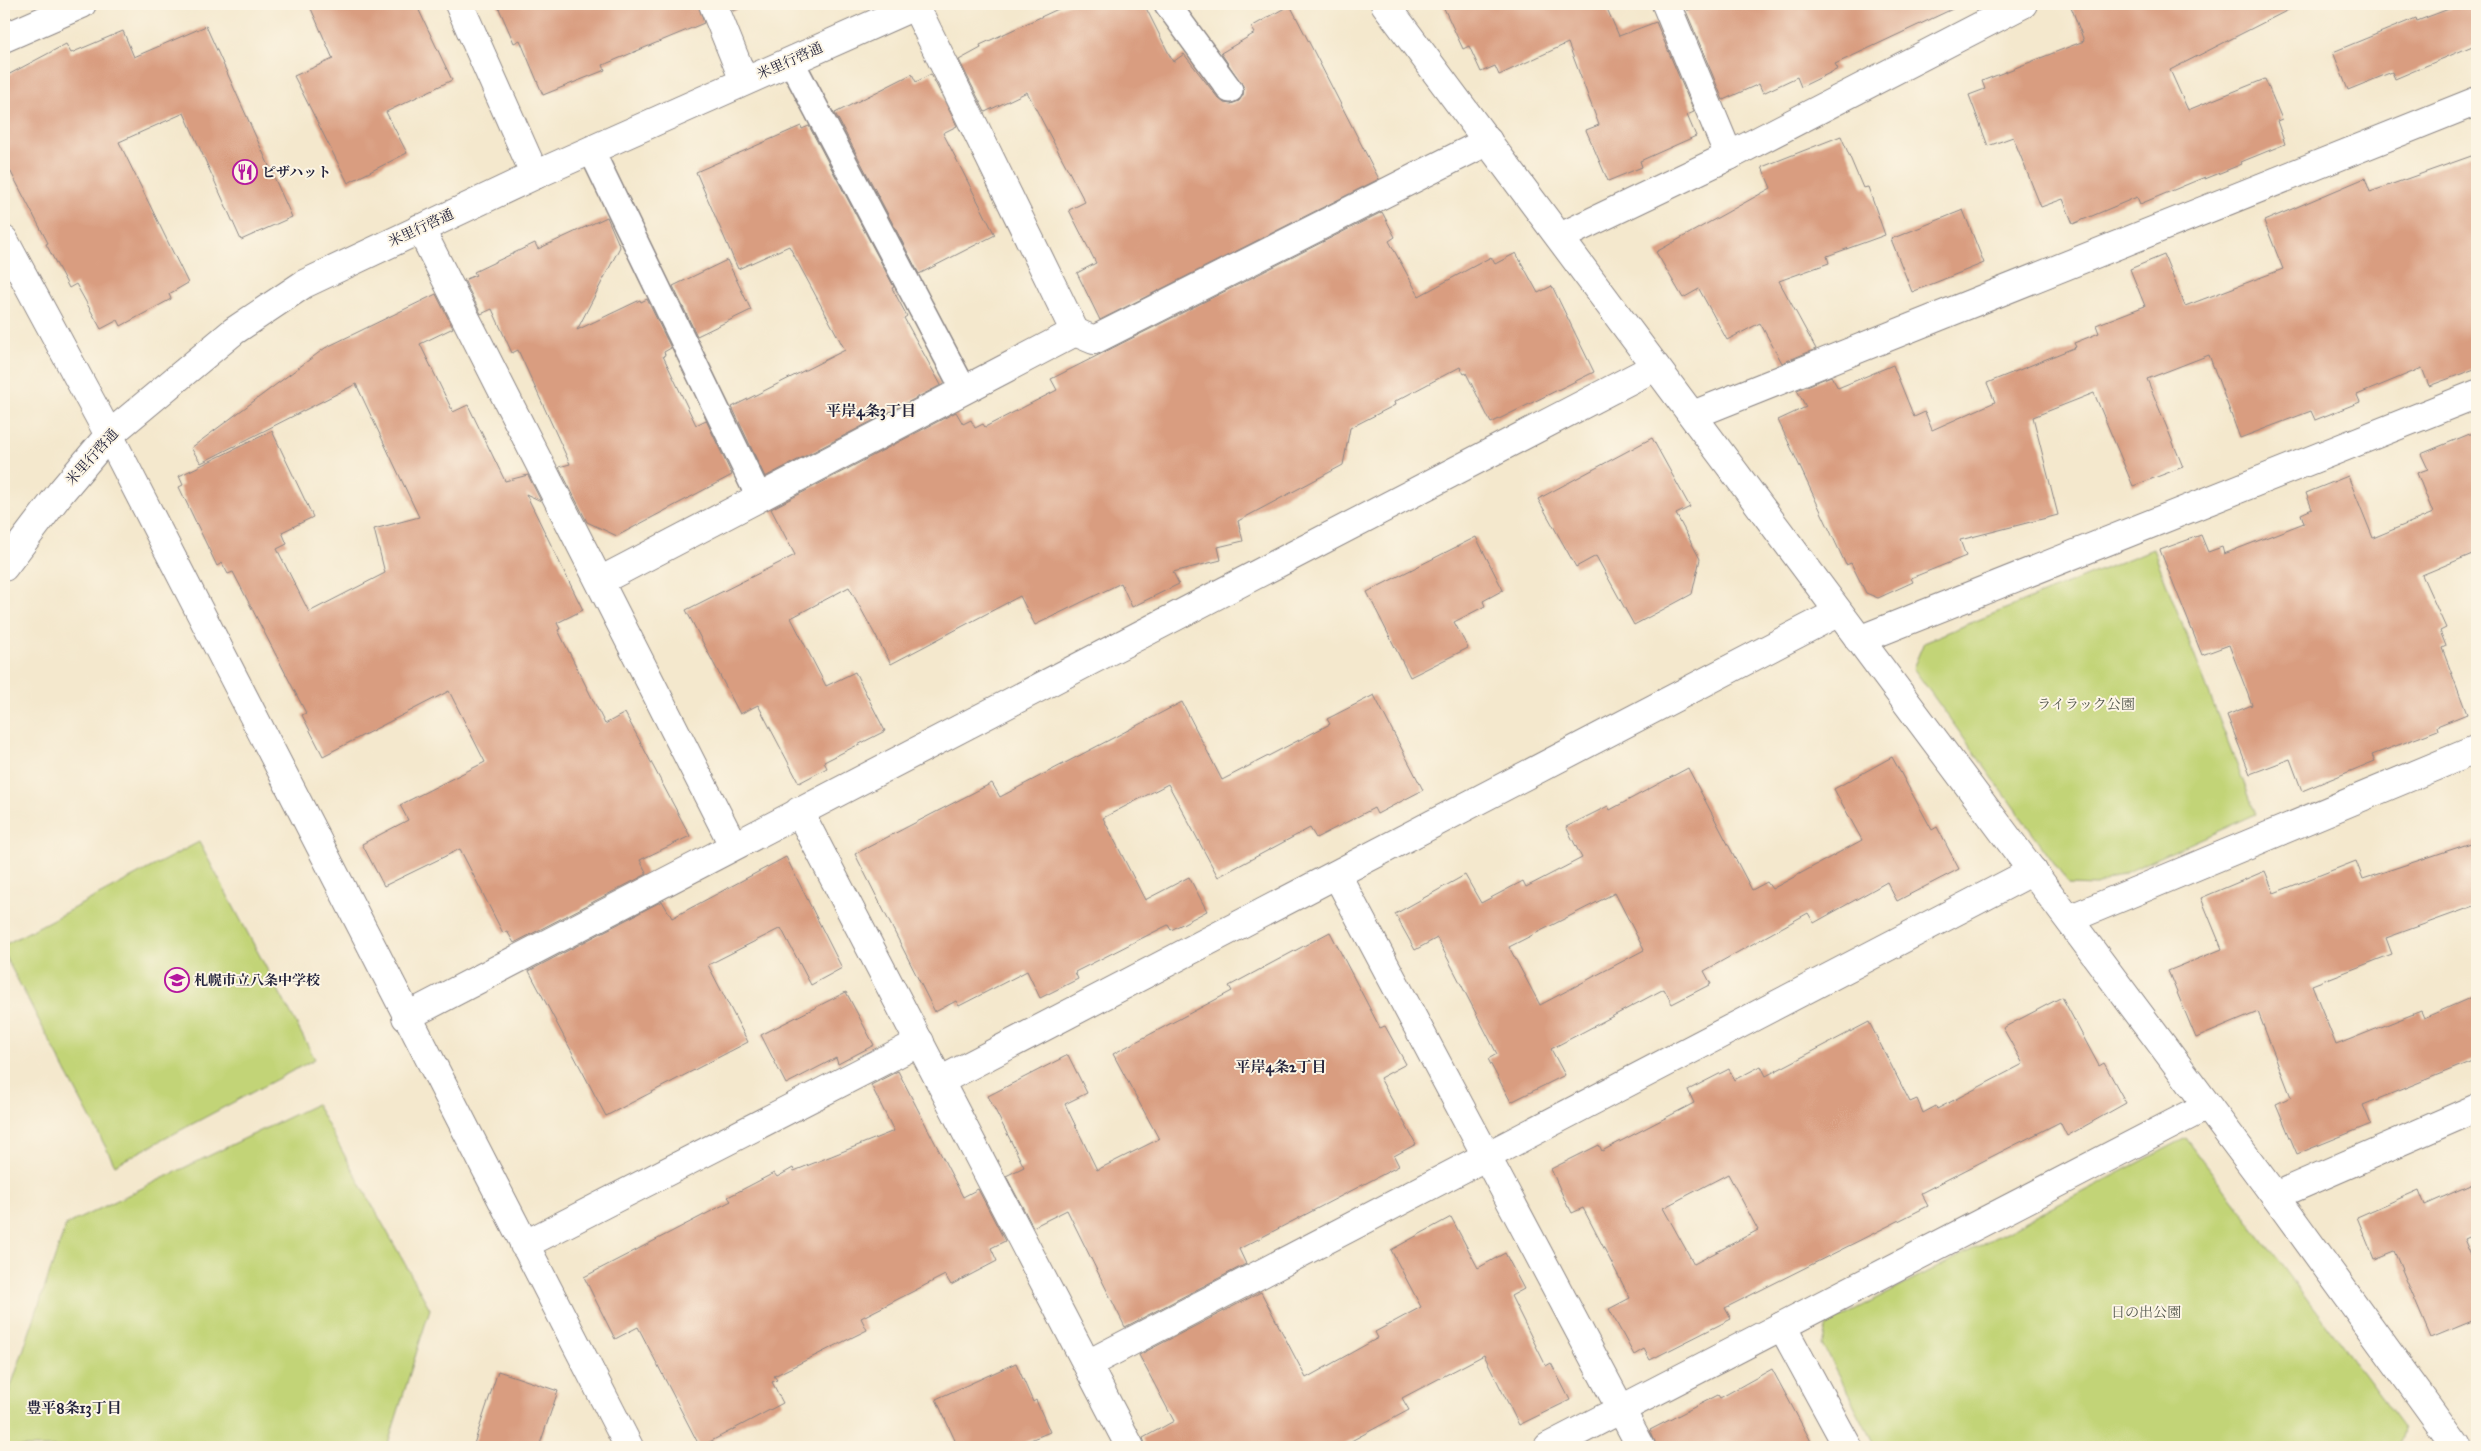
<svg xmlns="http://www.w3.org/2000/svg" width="2481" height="1451" font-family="'IM FELL Great Primer','Noto Serif JP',serif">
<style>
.green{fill:#c2d477;stroke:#727b59}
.building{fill:#d99d80;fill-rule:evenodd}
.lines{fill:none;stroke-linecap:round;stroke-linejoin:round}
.lane-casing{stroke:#8b8584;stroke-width:28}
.street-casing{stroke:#8b8584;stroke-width:30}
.secondary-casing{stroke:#8b8584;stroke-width:30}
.lane{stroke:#fff;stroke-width:25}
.street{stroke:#fff;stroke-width:28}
.secondary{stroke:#fff;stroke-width:28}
.labels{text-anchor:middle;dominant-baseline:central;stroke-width:4;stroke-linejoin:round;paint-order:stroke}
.street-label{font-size:14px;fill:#22223b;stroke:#fcf5e5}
.poi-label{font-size:14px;font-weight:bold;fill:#22223b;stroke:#fcf5e5;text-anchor:start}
.park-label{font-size:14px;fill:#52574d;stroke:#fcf5e5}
.neighbourhood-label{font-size:15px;font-weight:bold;fill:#22223b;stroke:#fcf5e5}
</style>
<rect width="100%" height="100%" fill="#fcf5e5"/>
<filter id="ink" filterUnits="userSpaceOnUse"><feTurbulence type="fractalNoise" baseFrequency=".02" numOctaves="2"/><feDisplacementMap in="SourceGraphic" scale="10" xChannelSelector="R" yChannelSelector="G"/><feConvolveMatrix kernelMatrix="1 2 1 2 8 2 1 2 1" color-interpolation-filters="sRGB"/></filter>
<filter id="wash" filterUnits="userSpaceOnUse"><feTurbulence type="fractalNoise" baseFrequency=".0096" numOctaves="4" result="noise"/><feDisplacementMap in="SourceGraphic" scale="20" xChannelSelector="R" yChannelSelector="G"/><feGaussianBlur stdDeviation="1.12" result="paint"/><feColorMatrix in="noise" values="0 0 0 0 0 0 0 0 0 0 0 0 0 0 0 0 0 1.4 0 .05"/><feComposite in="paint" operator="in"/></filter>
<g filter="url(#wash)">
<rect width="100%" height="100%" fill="#f4e8cd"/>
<g class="green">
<polygon points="2153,549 2256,814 2096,886 2070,885 1913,668 1924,642"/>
<polygon points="199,842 315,1059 115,1165 4,954 4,945"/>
<polygon points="316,1104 430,1309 387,1447 4,1447 4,1407 66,1225"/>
<polygon points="2186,1138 2404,1428 2401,1441 2389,1447 1876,1447 1822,1344 1827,1325"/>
</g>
<g id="blocks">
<g class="building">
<polygon points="309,4 416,4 452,80 386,112 407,153 348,183 294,76 333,59"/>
<polygon points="497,4 698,4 704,23 603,65 605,70 543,95 520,40 514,43"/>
<polygon points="730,4 749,4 749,5 733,11"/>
<polygon points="1069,4 1144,4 1173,62 1184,54 1218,98 1224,103 1231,104 1239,101 1243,95 1244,88 1221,53 1255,33 1251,27 1290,5 1379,179 1100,320 1077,273 1096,263 1069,210 1085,202 1027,92 985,112 959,60 981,48 980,45"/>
<polygon points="1442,4 1605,4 1619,36 1656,22 1694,112 1687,115 1696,136 1640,161 1642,167 1608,181 1586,130 1599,125 1568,43 1499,75 1495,66 1481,72 1469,46 1463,49"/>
<polygon points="1703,4 1963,4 1835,64 1838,69 1801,87 1797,77 1763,93 1759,84 1723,100 1686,11"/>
<polygon points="2070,4 2300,4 2170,70 2188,110 2265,79 2282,119 2277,121 2285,144 2241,162 2242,164 2205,179 2205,177 2140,204 2137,197 2073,224 2063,199 2041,207 2013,137 1988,146 1969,95 1985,89 1982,81 2084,41"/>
<polygon points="2462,4 2477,4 2477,44 2395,79 2392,72 2348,90 2333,52 2416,18 2417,21"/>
<polygon points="206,26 292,217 241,240 184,113 119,142 188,283 169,294 171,299 121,326 118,320 101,329 76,284 69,288 46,244 48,243 4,159 4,77 66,44 71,53 123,31 134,57"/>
<polygon points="912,74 916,82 931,74 957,126 943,133 995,235 919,274 835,113"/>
<polygon points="801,126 802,129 809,126 894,287 892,288 907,316 904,318 941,385 765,477 732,407 845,350 789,246 738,269 696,172"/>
<polygon points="1841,136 1863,188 1868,187 1885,235 1827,256 1829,263 1779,281 1816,349 1782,363 1760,323 1727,340 1699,289 1683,298 1656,252 1771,188 1762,167"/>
<polygon points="2477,154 2477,368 2429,386 2422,368 2357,395 2360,402 2315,420 2311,411 2240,438 2209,355 2147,379 2183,467 2133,486 2094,393 2033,417 2058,515 1960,540 1966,556 1911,578 1913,582 1878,598 1866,593 1851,563 1846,565 1778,420 1806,407 1797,390 1831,376 1838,388 1893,365 1914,417 1925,412 1932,430 1995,402 1987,383 2076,347 2074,343 2099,333 2096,325 2145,306 2130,269 2164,255 2185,306 2283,269 2264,221 2365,178 2370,192"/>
<polygon points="1963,210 1984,263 1912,292 1891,239"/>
<polygon points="1382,212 1395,237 1389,241 1419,296 1491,257 1495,264 1516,253 1538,293 1552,286 1594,372 1491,423 1466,373 1464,374 1460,367 1394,402 1395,405 1350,428 1343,465 1238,521 1243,541 1218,547 1221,560 1173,572 1179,584 1132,607 1121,583 1035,625 1020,596 891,664 849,587 791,618 826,686 855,672 885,731 824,762 827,768 799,783 758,705 740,714 686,610 795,555 771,509 956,412 963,424 971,420 975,428 983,424 985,427 1057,390 1051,379"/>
<polygon points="607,217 620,247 577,330 640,300 641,302 647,299 671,348 664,352 665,355 663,356 696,425 706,420 732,475 617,536 587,522 559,467 570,464 518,350 512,353 492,309 481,314 464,280 476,275 474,272 535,243 538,249"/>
<polygon points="727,260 751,310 697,336 673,286"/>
<polygon points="436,294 453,328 420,344 453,412 468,405 505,481 528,475 541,501 526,494 583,610 557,623 560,629 558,630 605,724 625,713 690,836 640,860 647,874 514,943 507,931 503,933 460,849 384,886 362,844 408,820 400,805 485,762 449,691 323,756 302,715 306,713 233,572 228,574 222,563 217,566 179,487 183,485 179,476 272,431 313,517 282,532 287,544 277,549 309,612 385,573 374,529 419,517 356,384 201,463 191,448 325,348"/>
<polygon points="2477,431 2477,552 2422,575 2446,628 2440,631 2446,646 2442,648 2467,714 2437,726 2438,730 2372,755 2375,761 2302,791 2290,759 2250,774 2227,715 2252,705 2229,645 2202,655 2160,550 2201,535 2208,552 2222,547 2224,554 2304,523 2301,514 2312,509 2306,493 2348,476 2373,538 2433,513 2417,473 2428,469 2421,454"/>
<polygon points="1652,438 1690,507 1676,514 1700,559 1692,594 1634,625 1596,556 1576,567 1538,499"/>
<polygon points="1476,537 1503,590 1483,601 1485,606 1454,622 1468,648 1410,677 1367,592"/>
<polygon points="1374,695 1423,790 1377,814 1374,808 1316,838 1310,828 1218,877 1168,784 1103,818 1145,900 1189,877 1207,911 1171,930 1168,925 1075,972 1078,979 1040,998 1027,971 959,1006 956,1001 935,1012 855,854 992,783 1000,797 1182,702 1222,780 1330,724 1327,719"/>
<path d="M1892 757 1932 830 1937 827 1959 869 1897 901 1887 882 1814 923 1808 913 1704 971 1711 984 1672 1004 1664 989 1551 1049 1565 1075 1511 1102 1488 1059 1497 1054 1437 938 1415 950 1395 914 1465 875 1481 903 1523 881 1526 887 1582 858 1566 827 1608 806 1610 810 1688 768 1752 890 1767 882 1772 889 1862 840 1834 789ZM1615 893 1644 950 1540 1005 1509 947Z"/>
<polygon points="2477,841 2477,905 2386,938 2392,954 2312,985 2336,1045 2421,1011 2424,1018 2477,995 2477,1059 2363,1105 2371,1124 2297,1154 2276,1104 2291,1097 2258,1012 2196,1038 2168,971 2222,949 2201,898 2265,871 2274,893 2356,861 2363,879"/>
<polygon points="786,857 842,968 811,985 781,928 708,965 748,1042 606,1116 529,971 662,901 672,918"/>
<polygon points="1330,932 1380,1028 1385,1026 1406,1064 1380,1078 1416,1144 1394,1156 1399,1166 1239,1249 1246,1264 1125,1327 1067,1210 1033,1227 1006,1176 1024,1167 988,1096 1068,1055 1087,1093 1065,1104 1097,1170 1159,1139 1113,1054 1232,991 1229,986"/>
<polygon points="846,992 874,1045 838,1064 836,1058 786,1084 761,1035"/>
<path d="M2062 997 2099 1066 2104 1063 2126 1103 2067 1136 2060 1122 1987 1159 1921 1193 1928 1206 1725 1308 1731 1319 1650 1360 1644 1349 1634 1355 1609 1309 1630 1298 1583 1208 1572 1213 1569 1207H1568L1551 1169 1599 1145 1602 1151 1694 1103 1688 1090 1729 1069 1734 1080 1761 1066 1766 1076 1869 1022 1910 1102 1917 1099 1923 1113 1936 1106 1937 1109 2023 1064 2003 1028ZM1728 1174 1758 1230 1694 1264 1663 1208Z"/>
<polygon points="898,1071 963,1197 978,1189 1005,1241 991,1248 997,1261 951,1285 945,1275 861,1318 867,1330 774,1376 777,1380 772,1382 783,1403 700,1447 638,1327 615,1339 584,1277 731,1201 728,1197 774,1173 777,1177 793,1168 794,1171 894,1131 871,1085"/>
<polygon points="2477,1182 2477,1233 2464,1239 2477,1270 2477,1319 2431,1338 2394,1251 2374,1259 2357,1217 2419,1190 2425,1205"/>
<polygon points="1451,1217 1478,1268 1505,1253 1524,1289 1511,1296 1546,1366 1551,1363 1570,1400 1519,1425 1484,1355 1402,1398 1409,1410 1340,1447 1146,1447 1143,1438 1174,1421 1139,1355 1261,1292 1306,1378 1378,1338 1375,1332 1421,1307 1391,1250"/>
<polygon points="1016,1363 1033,1402 1036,1400 1050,1432 1013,1447 958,1447 936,1399"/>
<polygon points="1772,1369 1814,1447 1657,1447 1650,1430 1718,1395 1720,1398"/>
<polygon points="498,1371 558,1391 539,1447 473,1447"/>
</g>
</g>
</g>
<g filter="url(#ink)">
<use href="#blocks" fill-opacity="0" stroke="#8b8584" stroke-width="1"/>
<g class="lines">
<defs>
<g id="lane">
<polyline points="1167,4 1230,90"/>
<polyline points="791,61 964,390"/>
<polyline points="591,150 759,497"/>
</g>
<g id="street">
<polyline points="459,4 535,175"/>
<polyline points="713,4 744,81"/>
<polyline points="1666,4 1729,156"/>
<polyline points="4,38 82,4"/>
<polyline points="420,228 733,845"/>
<polyline points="1560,237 1729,156 2023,4"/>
<polyline points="4,240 109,435"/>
<polyline points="1075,332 1094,340 1488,141"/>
<polyline points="1693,415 2477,101"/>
<polyline points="600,581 1075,332 915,5"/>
<polyline points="1859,640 2477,394"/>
<polyline points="799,811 1130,1447"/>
<polyline points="1337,875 1641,1447"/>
<polyline points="2069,919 2477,749"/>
<polyline points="406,1017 1655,367"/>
<polyline points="940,1081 1837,613"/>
<polyline points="2275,1196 2477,1108"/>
<polyline points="524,1245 920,1042"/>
<polyline points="1782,1326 1848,1447"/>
<polyline points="1088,1364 2033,871"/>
<polyline points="1548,1447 2207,1106"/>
</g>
<g id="secondary">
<polyline points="1385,4 2275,1196 2457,1447"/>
<polyline points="109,435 629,1447"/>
<polyline points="4,567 61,492 109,435 234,331 304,284 535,175 919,4"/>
</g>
</defs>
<use href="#lane" class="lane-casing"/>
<use href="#street" class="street-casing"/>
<use href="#secondary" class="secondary-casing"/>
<use href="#lane" class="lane"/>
<use href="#street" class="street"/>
<use href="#secondary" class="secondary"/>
</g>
</g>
<defs>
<symbol id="restaurant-ring" viewBox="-11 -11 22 22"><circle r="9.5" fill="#fcf5e5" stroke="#b5179e" stroke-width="1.5"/><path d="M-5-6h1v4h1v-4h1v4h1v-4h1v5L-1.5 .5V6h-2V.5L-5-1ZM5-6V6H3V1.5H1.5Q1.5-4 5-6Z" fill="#b5179e"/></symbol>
<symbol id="school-ring" viewBox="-11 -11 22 22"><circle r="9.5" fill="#fcf5e5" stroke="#b5179e" stroke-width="1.5"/><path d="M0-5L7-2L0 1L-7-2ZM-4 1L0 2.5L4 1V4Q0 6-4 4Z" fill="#b5179e"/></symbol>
</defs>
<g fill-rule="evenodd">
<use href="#restaurant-ring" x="231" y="158" width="28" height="28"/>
<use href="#school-ring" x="163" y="966" width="28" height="28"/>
</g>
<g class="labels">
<g class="street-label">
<text transform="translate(790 61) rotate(-24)">米里行啓通</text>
<text transform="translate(421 228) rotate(-25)">米里行啓通</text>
<text transform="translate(92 457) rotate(-48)">米里行啓通</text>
</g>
<g class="poi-label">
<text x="262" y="172">ピザハット</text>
<text x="194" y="980">札幌市立八条中学校</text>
</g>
<g class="park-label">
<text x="2086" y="704">ライラック公園</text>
<text x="2146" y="1312">日の出公園</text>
</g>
<g class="neighbourhood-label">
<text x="871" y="411">平岸4条3丁目</text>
<text x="1281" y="1067">平岸4条2丁目</text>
<text x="74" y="1408">豊平8条13丁目</text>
</g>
</g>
<rect width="2481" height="1451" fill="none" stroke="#fcf5e5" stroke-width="20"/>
</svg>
